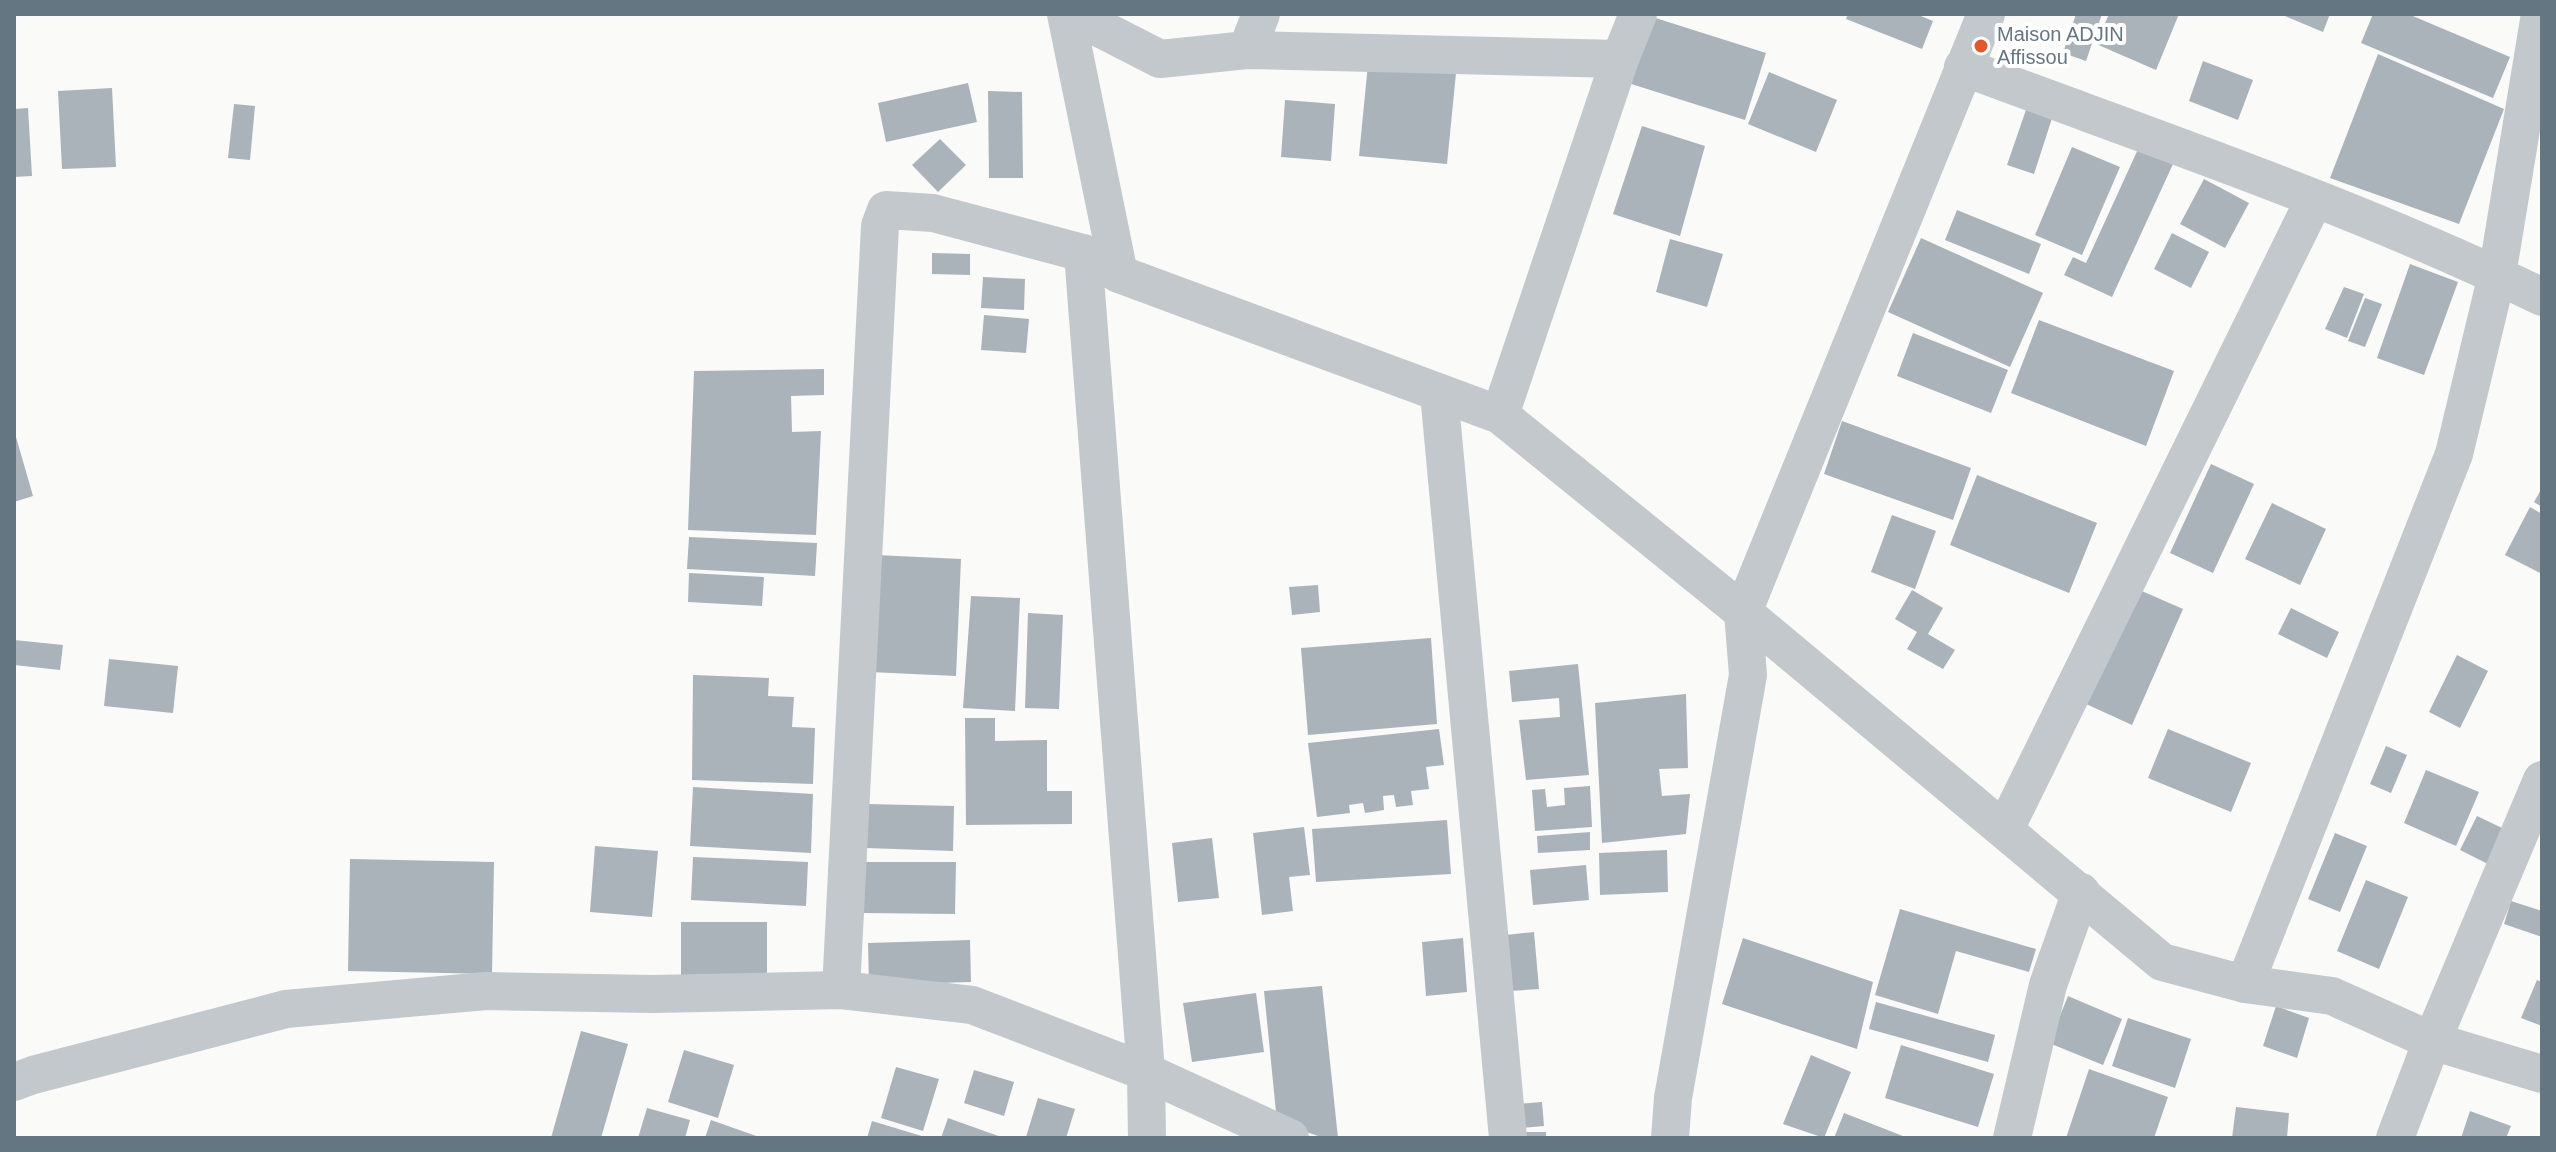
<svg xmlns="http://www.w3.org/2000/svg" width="2556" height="1152" font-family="Helvetica,sans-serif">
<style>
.building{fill:#aab3b9}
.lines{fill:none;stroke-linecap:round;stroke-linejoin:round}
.minor{stroke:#c3c8cc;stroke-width:38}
.poi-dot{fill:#e4572e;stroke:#fff;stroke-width:3}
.labels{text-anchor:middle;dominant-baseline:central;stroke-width:8;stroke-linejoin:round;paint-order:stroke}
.poi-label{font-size:20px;fill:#657683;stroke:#fff;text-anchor:start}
</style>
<rect width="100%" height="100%" fill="#fafaf8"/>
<g class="building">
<polygon points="1848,14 1916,14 1933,21 1922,49 1846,19"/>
<polygon points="2076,14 2102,14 2086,61 2063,53"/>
<polygon points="2109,14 2179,14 2156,70 2096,44"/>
<polygon points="2280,14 2330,14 2323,32"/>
<polygon points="2373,14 2408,14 2510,57 2493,98 2361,43"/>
<polygon points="1646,15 1766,53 1745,120 1625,82"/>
<polygon points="1369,54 1457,63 1447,164 1359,156"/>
<polygon points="2378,54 2504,109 2459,224 2330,178"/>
<polygon points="2203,61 2253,80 2238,120 2189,101"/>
<polygon points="1769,72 1837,100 1816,152 1748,124"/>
<polygon points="968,83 977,122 886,142 878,103"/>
<polygon points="112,88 116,167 62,169 58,91"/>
<polygon points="988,91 1022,92 1023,178 989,178"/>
<polygon points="1285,100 1335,104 1331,161 1281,157"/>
<polygon points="2029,101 2055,109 2034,174 2007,165"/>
<polygon points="234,104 255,106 250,160 228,158"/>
<polygon points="28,108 32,176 14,177 14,109"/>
<polygon points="1642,126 1705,146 1680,236 1613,214"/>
<polygon points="940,139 966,165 938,192 912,165"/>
<polygon points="2072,147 2120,167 2082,255 2035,235"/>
<polygon points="2139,147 2173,164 2112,297 2064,275 2073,257 2086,263"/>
<polygon points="2204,179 2249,203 2225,248 2180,224"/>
<polygon points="1957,210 2041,244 2029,274 1945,240"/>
<polygon points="2172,233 2209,252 2191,288 2154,269"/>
<polygon points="1921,238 2043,293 2010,367 1888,312"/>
<polygon points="1670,239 1723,254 1707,307 1656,292"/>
<polygon points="932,253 970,254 970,275 932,274"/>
<polygon points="2410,264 2458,282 2424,375 2377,358"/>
<polygon points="983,277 1025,279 1024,310 981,308"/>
<polygon points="2344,287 2364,294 2347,338 2325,329"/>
<polygon points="2365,298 2382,304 2365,347 2348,341"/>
<polygon points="984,315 1029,319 1026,353 981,350"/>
<polygon points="2039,320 2174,371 2146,446 2011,393"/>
<polygon points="1913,333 2008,370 1991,413 1897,376"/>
<polygon points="824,369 824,395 791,396 792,432 821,431 816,535 688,530 694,371"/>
<polygon points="1842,421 1971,468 1953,520 1824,474"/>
<polygon points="14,430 33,496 14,502"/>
<polygon points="2211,464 2254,484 2213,573 2170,553"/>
<polygon points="1977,475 2097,523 2069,593 1950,545"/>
<polygon points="2542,488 2542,507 2534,502"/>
<polygon points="2272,503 2326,529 2300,585 2245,559"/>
<polygon points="2530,507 2542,514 2542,574 2505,555"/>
<polygon points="1892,515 1936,531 1915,589 1871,572"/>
<polygon points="689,537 817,543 815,576 687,569"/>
<polygon points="876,555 961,559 956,676 870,672"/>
<polygon points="689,573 764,577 762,606 688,602"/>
<polygon points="1318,585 1320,612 1292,615 1289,587"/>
<polygon points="2135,588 2183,609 2132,725 2084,703"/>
<polygon points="1912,590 1943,608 1928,634 1955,650 1943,669 1907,649 1917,632 1895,619"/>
<polygon points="971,596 1020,598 1015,711 963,708"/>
<polygon points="2291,608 2339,632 2327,658 2278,634"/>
<polygon points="1028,613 1063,615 1059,709 1025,708"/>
<polygon points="1431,638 1437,724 1308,735 1301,648"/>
<polygon points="14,640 63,645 60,670 14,665"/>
<polygon points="2457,655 2488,671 2460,728 2429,712"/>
<polygon points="109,659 178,666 173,713 104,706"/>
<polygon points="1578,664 1589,775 1526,780 1519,720 1560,717 1559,698 1512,702 1509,671"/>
<polygon points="693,675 769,678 768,696 794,697 792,727 815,728 813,784 692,780"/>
<polygon points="1686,694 1688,768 1659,769 1662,796 1690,794 1686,834 1602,843 1595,703"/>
<polygon points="965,718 995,718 995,741 1047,740 1047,791 1072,791 1072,824 966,825"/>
<polygon points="1439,729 1444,765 1426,767 1429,789 1411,791 1413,805 1396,807 1394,795 1383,796 1384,810 1365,813 1363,803 1349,805 1350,813 1317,817 1308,743"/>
<polygon points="2168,729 2251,763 2231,812 2148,778"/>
<polygon points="2386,746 2407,755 2391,793 2370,784"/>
<polygon points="2426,770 2479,792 2456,846 2404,823"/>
<polygon points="1590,786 1592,827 1535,831 1532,790 1545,789 1547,807 1565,805 1564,788"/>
<polygon points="693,787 813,794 811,853 690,846"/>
<polygon points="867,804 954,806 953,851 866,848"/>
<polygon points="2477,816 2504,829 2488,864 2460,850"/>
<polygon points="1447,820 1451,874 1316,882 1312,829"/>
<polygon points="1304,827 1310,875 1289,877 1293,911 1262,915 1253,833"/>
<polygon points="1590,832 1590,850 1538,853 1537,836"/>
<polygon points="2335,833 2367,846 2340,912 2308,899"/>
<polygon points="1212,838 1219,898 1178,902 1172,843"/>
<polygon points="595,846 658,851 652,917 590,912"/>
<polygon points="1667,850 1668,892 1600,895 1599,853"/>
<polygon points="693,857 808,862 806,906 691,900"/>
<polygon points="350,859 494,862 492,974 348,971"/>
<polygon points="864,862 956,862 955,914 863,913"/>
<polygon points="1586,865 1589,900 1533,905 1530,870"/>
<polygon points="2366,880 2408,897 2379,969 2337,951"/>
<polygon points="2511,901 2542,911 2542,937 2504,924"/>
<polygon points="1900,909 2036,949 2029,972 1956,951 1938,1014 1875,995"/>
<rect x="681" y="922" width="86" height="59"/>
<polygon points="1534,932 1539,989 1510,991 1506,935"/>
<polygon points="1463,938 1467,992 1426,996 1422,942"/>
<polygon points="1743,938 1873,982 1857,1049 1722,1004"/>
<polygon points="970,940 971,982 869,985 868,943"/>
<polygon points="2537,980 2542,982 2542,1026 2521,1018"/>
<polygon points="1322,986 1338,1138 1324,1138 1277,1122 1264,991"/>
<polygon points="1256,993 1264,1052 1192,1062 1183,1003"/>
<polygon points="2068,996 2122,1019 2103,1065 2049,1043"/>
<polygon points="1876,1002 1995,1035 1988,1062 1869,1029"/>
<polygon points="2276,1006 2309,1018 2297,1058 2263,1046"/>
<polygon points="2128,1018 2191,1039 2175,1088 2112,1066"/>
<polygon points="581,1031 628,1044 601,1138 551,1138"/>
<polygon points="1901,1045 1994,1074 1978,1127 1885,1098"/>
<polygon points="684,1050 734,1065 718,1118 668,1102"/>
<polygon points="1811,1055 1851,1072 1824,1138 1783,1124"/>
<polygon points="896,1067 939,1079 923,1131 881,1118"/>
<polygon points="2089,1069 2168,1097 2154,1138 2066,1138"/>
<polygon points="974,1070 1014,1082 1004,1116 964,1103"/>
<polygon points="1038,1098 1075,1109 1066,1138 1026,1137"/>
<polygon points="1542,1102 1544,1126 1520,1128 1518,1104"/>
<polygon points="2236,1107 2289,1113 2287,1138 2232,1138"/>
<polygon points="647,1108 690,1120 685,1138 638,1138"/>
<polygon points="2470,1111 2511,1126 2506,1138 2461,1138"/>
<polygon points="1844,1113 1908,1138 1834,1138"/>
<polygon points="948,1118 1004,1138 941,1138"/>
<polygon points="711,1120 762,1138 705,1138"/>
<polygon points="872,1121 925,1137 924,1138 867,1138"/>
<rect x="1521" y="1132" width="25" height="6"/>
</g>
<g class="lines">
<g class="minor">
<polyline points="1066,14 1119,274"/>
<polyline points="1072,14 1160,59 1247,50 1620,59"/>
<polyline points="1247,50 1261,14"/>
<path d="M1963 67C2155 139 2358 207 2542 297"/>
<polyline points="1083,253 1146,1072 1147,1138"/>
<polyline points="1439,393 1508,1138"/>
<polyline points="1500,415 1620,59 1638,14"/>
<polyline points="2005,829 2314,200"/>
<polyline points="2245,984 2454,454 2497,275 2540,14"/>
<polyline points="841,990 880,226 886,210 933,213 1083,253 1119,274 1500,415 1743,612 2162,962 2245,984 2332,996 2432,1041 2542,1074"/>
<polyline points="14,1082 33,1075 286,1009 486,991 653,994 841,990 972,1005 1146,1072 1290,1138"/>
<polyline points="1670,1138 1673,1098 1748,675 1743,612 1986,14"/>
<polyline points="2012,1138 2048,985 2081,892"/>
<polyline points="2395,1138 2432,1041 2542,780"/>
</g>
</g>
<circle class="poi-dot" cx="1981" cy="46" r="8"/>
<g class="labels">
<g class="poi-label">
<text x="1997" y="34">Maison ADJIN<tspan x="1997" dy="23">Affissou</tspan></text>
</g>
</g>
<rect width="2556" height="1152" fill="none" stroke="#657683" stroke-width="32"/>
</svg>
